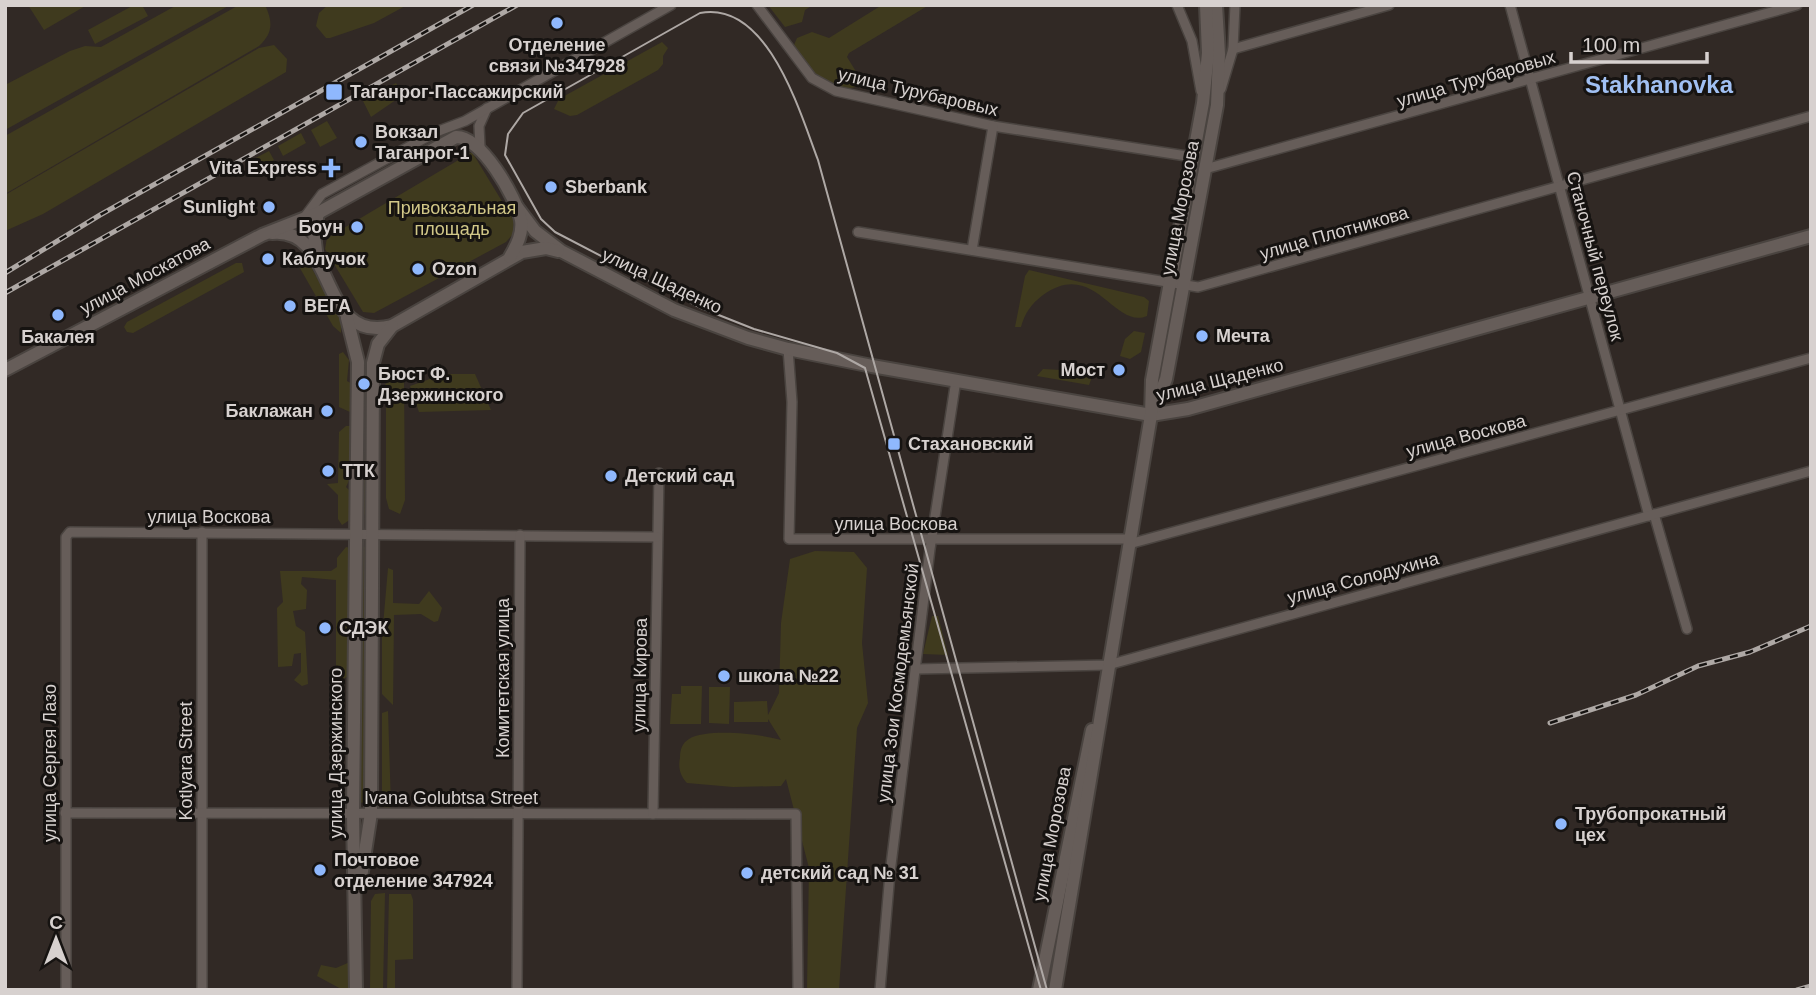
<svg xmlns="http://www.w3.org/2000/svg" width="1816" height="995" font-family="Arial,sans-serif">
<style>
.green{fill:#3f3a1e}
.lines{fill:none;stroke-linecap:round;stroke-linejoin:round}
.street-casing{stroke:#4a4440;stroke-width:12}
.secondary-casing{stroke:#4a4440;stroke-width:16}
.street{stroke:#665d59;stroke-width:9}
.secondary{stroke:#665d59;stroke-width:12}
.tram{stroke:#aea8a5;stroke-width:2}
.rail-casing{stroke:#aea8a5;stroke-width:5}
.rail{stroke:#161311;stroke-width:2.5;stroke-dasharray:8;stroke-linecap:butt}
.poi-dot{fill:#8fb8fd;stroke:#161311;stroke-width:2.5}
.labels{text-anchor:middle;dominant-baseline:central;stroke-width:6;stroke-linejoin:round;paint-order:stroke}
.poi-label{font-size:18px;font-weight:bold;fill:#d7d1cf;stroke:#161311;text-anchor:start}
.street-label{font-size:18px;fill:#d7d1cf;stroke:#161311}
.park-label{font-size:18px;fill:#d2c888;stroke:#161311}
.district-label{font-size:24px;font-weight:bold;fill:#a1c0f3;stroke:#161311}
</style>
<rect width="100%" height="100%" fill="#312925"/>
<g class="green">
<polygon points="28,5 87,5 44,30"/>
<polygon points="134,5 142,5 148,16 95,44 88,30"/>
<polygon points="177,5 230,5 5,130 5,85 70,51 85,46 101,47"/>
<path d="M239 5H265C273 22 273 33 259 46L5 194V136Z"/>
<polygon points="328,5 407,5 374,23 330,38 326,38 316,26 319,13"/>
<polygon points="768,5 813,5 805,10 802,22 785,27"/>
<path d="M882 5H929L849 53 847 57 860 78 855 87C826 95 805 68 794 45L797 38 812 32 829 38Z"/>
<polygon points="662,42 668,48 663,56 663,64 658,70 577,115 570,116 554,109 559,99"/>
<polygon points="274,45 287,59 286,72 43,214 5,231 5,195 259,48"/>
<polygon points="396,83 403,95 371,117 363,101"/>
<polygon points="1206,109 1211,109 1181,276 1176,275"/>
<polygon points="327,121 337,138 320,147 311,130"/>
<polygon points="301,133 306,143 283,156 278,146"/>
<polygon points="269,151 274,160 252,172 246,163"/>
<polygon points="472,152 514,221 513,234 506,242 374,313 363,312 325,249 327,238"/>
<polygon points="301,255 306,258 341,321 341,333 333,326 297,263"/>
<polygon points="236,263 242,263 244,272 133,333 127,332 124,327 127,322"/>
<path d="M1029 270 1144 297 1149 301 1147 316C1114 330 1095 258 1043 295 1031 304 1025 313 1021 327H1015L1025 276Z"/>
<polygon points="1134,331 1145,333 1141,352 1130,359 1120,356 1125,339"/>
<polygon points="343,352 349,360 347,381 354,385 353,410 350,412 339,407 339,354"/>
<polygon points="1096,366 1089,385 1037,376 1043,369 1079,371"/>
<polygon points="391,371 399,371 404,380 405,500 400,514 389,509 386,498 386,397 390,392 385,384 389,382 387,374"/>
<polygon points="444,374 475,374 491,410 419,412 410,386"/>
<polygon points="361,387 367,387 367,512 364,515 361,512"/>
<path d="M346 426H350C354 445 355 470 346 487L350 491 351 519 342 525 338 519V495L327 484 338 483 339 432Z"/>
<polygon points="363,546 367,548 365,800 362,803 359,800 360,549"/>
<polygon points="346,547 350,548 349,676 343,679 336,674 336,580 302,577 301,584 307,590 306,609 293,611 296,626 305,632 308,684 302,686 294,680 301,672 301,653 294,654 292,666 278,667 277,608 283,602 280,571 331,571 337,567 337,558"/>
<path d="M815 551 854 552 867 568 862 643 868 703 857 728 839 990H807L809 868 786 779 781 786 733 787 687 783C680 776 678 767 680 758 680 750 682 743 689 739 707 728 761 734 781 740L768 719V722H734V702L767 701 768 715 779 693 781 623 790 559Z"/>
<polygon points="388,568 393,570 393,603 419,604 429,591 442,608 438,621 434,622 421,614 394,615 393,705 382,694 382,637"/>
<polygon points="932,616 938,616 948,655 923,654"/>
<polygon points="681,686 702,686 701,724 670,724 672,694 681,694"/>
<polygon points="709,687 730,687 729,724 709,723"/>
<polygon points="388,711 391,807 388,809 382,807 382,713"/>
<polygon points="385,893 383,990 370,990 371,901 375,894"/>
<polygon points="389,894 411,894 413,900 413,959 395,960 395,990 387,990"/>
<polygon points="350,962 352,990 343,990 317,976 321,965 336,968"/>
</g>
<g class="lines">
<defs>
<g id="street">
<polyline points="757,5 812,78 836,91 993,126 1193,157"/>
<polyline points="1177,5 1192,41 1201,91"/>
<polyline points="1510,5 1649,516"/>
<polyline points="1233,49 1389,5"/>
<polyline points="1221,89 1233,49 1235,5"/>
<polyline points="480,147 479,126 487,108"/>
<polyline points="1205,169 1797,5"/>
<polyline points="304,218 322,194 436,132 465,121 671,5"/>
<polyline points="858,232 1198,287 1811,116"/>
<polyline points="972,250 993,126"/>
<polyline points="788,349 792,402 789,539 1129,539"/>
<polyline points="1654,514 1687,629"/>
<polyline points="202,532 202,990"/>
<polyline points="1129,544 1811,358"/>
<polyline points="916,669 1108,665 1811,471"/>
<polyline points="65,813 796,814 798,990"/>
<polyline points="653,814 659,473"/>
<polyline points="66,990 66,537 70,532 657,537"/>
<polyline points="517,990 520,535"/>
<polyline points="880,990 890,873 930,549 956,380"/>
</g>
<g id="secondary">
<polyline points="517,207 535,231 561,251 674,310 748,338 788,349 872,366 1151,415 1188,409 1811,236"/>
<path d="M272 233C338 226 317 345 392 326L522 252 546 248 558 251"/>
<polyline points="317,259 314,234 318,213"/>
<polyline points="347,318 358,362 353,813 356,990"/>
<path d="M5 370 262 235 318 213 456 137C481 136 516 197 521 220 523 233 517 245 510 257"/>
<polyline points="1155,407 1166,379 1217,105 1219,54 1216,5"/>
<polyline points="360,884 371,813 373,363 378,344 392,326"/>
<polyline points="1039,990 1092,730"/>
<polyline points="1055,990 1151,415 1152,380 1203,103 1208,53 1206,5"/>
</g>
</defs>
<use href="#street" class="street-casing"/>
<use href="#secondary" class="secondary-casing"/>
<use href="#street" class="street"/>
<use href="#secondary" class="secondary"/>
<path class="tram" d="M1041 990 865 368 837 353 754 329 701 308 555 232 541 219 505 155 508 134 523 113 700 13C768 0 800 113 818 160L1047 990"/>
<defs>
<g id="rail">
<polyline points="5,273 100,215 473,5"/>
<polyline points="5,293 517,5"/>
<polyline points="1550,723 1636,695 1698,666 1750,652 1811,626"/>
<polyline points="1797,990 1811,986"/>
</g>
</defs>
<use href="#rail" class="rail-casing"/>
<use href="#rail" class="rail"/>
</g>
<g class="poi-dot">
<circle cx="557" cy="23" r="7"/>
<rect x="325" y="83" width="18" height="18" rx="3.5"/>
<circle cx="361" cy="142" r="7"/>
<path d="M327.5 157.5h7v7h7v7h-7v7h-7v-7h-7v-7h7z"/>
<circle cx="551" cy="187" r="7"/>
<circle cx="269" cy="207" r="7"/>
<circle cx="357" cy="227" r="7"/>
<circle cx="268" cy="259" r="7"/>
<circle cx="418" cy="269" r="7"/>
<circle cx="290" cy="306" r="7"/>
<circle cx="58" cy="315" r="7"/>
<circle cx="1202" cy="336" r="7"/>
<circle cx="1119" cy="370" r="7"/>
<circle cx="364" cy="384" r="7"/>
<circle cx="327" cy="411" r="7"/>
<rect x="887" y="437" width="14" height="14" rx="3.5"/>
<circle cx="328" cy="471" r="7"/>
<circle cx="611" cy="476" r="7"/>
<circle cx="325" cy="628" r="7"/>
<circle cx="724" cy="676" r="7"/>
<circle cx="1561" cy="824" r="7"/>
<circle cx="320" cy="870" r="7"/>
<circle cx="747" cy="873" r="7"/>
</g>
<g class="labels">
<g class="poi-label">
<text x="557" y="45" text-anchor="middle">Отделение<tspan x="557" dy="21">связи №347928</tspan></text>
<text x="350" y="92">Таганрог-Пассажирский</text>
<text x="375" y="132">Вокзал<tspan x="375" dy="21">Таганрог-1</tspan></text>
<text x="317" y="168" text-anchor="end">Vita Express</text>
<text x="565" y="187">Sberbank</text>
<text x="255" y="207" text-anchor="end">Sunlight</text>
<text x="343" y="227" text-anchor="end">Боун</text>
<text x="282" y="259">Каблучок</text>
<text x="432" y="269">Ozon</text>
<text x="304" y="306">ВЕГА</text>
<text x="1216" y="336">Мечта</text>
<text x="58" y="337" text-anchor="middle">Бакалея</text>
<text x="1105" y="370" text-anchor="end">Мост</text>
<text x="378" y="374">Бюст Ф.<tspan x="378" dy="21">Дзержинского</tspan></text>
<text x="313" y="411" text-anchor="end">Баклажан</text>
<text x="908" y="444">Стахановский</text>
<text x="342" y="471">ТТК</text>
<text x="625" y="476">Детский сад</text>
<text x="339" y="628">СДЭК</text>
<text x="738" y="676">школа №22</text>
<text x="1575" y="814">Трубопрокатный<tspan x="1575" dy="21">цех</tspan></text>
<text x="334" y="860">Почтовое<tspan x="334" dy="21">отделение 347924</tspan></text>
<text x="761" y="873">детский сад № 31</text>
</g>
<g class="street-label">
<text transform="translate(1476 79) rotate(-16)">улица Турубаровых</text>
<text transform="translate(918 92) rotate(13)">улица Турубаровых</text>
<text transform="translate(1180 208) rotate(-79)">улица Морозова</text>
<text transform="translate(1334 233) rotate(-16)">улица Плотникова</text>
<text transform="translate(1595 256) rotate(75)">Станочный переулок</text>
<text transform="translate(145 276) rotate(-28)">улица Москатова</text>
<text transform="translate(662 281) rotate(25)">улица Щаденко</text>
<text transform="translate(1220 380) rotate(-14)">улица Щаденко</text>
<text transform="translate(1466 436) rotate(-15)">улица Воскова</text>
<text x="209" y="517">улица Воскова</text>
<text x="896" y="524">улица Воскова</text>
<text transform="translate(1363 578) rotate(-15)">улица Солодухина</text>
<text transform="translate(640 675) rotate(-89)">улица Кирова</text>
<text transform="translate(503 678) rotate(-90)">Комитетская улица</text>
<text transform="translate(898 683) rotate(-83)">улица Зои Космодемьянской</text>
<text transform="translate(336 753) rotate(-90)">улица Дзержинского</text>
<text transform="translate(186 761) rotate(-90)">Kotlyara Street</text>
<text transform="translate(50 763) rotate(-90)">улица Сергея Лазо</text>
<text x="451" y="798">Ivana Golubtsa Street</text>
<text transform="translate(1052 834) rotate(-79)">улица Морозова</text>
</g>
<g class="park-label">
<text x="452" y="208">Привокзальная<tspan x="452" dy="21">площадь</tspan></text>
</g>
<g class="district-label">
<text x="1659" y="84">Stakhanovka</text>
</g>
</g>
<rect width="1816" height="995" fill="none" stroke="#d7d1cf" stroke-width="14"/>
<g transform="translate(56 939)" stroke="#161311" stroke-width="5" paint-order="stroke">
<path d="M0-5L12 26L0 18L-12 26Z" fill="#d7d1cf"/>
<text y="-10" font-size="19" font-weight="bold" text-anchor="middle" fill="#d7d1cf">С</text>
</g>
<path d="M1571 52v10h136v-10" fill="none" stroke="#d7d1cf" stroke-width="3.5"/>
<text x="1582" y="52" font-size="21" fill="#d7d1cf" stroke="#161311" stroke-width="5" paint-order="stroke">100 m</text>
</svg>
